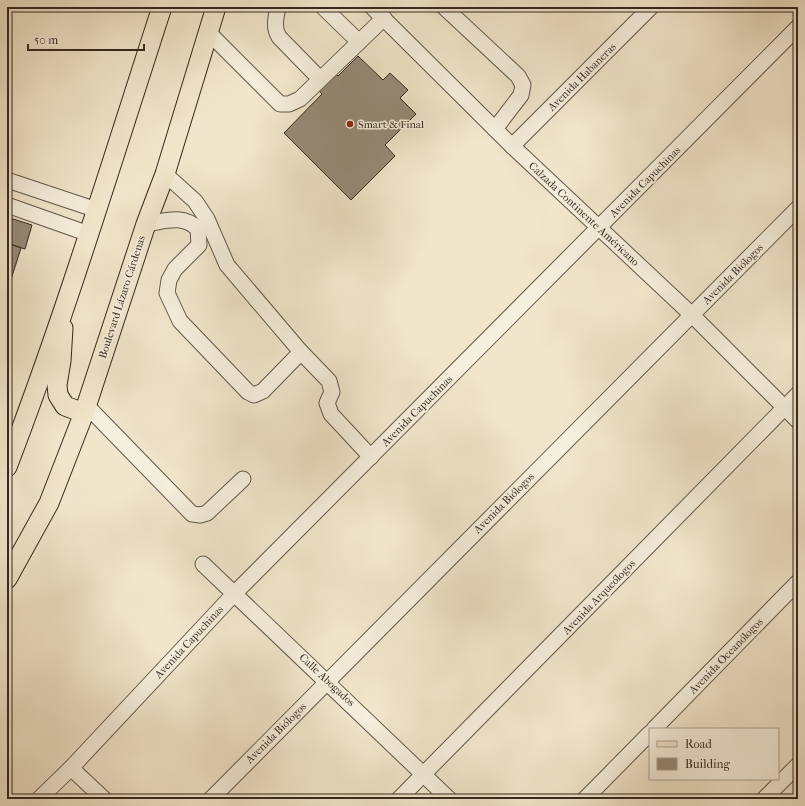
<svg xmlns="http://www.w3.org/2000/svg" width="805" height="806" font-family="'IM FELL French Canon',serif">
<style>
.building{fill:#968b79;stroke:#332920}
.lines{fill:none;stroke-linecap:round;stroke-linejoin:round}
.minor-casing{stroke:#62584b;stroke-width:17}
.major-casing{stroke:#332920;stroke-width:21}
.minor{stroke:#f6efdd;stroke-width:15}
.major{stroke:#f1e6cb;stroke-width:19}
.poi-dot{fill:#8f2418;stroke:#f6efdd;stroke-width:1.5}
.labels{text-anchor:middle;dominant-baseline:central;stroke-width:3;stroke-linejoin:round;paint-order:stroke}
.street-label{font-size:11px;fill:#332920;stroke:#f6efdd}
.poi-label{font-size:11px;fill:#332920;stroke:#f6efdd;text-anchor:start}
</style>
<rect width="100%" height="100%" fill="#f1e6cb"/>
<filter id="stains"><feTurbulence type="fractalNoise" baseFrequency=".005" numOctaves="4"/><feColorMatrix values="0 0 0 0 .2 0 0 0 0 .09 0 0 0 0 .02 0 0 0 .5 -.17"/></filter>
<radialGradient id="worn" r=".72"><stop offset=".6" stop-color="#630" stop-opacity="0"/><stop offset="1" stop-color="#630" stop-opacity=".3"/></radialGradient>
<g class="building">
<polygon points="358,56 383,80 390,73 408,90 400,98 416,114 385,145 395,156 351,200 284,133 322,94 316,88 332,70 338,76"/>
<polygon points="7,217 32,225 25,249 7,243"/>
<polygon points="7,243 21,248 7,292"/>
</g>
<g class="lines">
<defs>
<g id="minor">
<path d="M278 7C276 18 273 27 279 37L320 79"/>
<polyline points="323,7 359,42"/>
<polyline points="372,7 512,146 692,315 798,421"/>
<polyline points="444,7 518,76 523,85 521,95 495,129"/>
<polyline points="208,32 280,104 289,104 300,99 384,18"/>
<polyline points="512,146 651,7"/>
<polyline points="165,174 195,201 207,219 227,265 301,352 329,381 332,392 327,403 331,414 371,457"/>
<polyline points="7,180 97,210"/>
<polyline points="7,205 89,234"/>
<path d="M146 224C165 221 183 214 198 229L199 245 175 269 169 280 167 293 180 321 248 392 254 395 263 391 301 352"/>
<polyline points="87,406 192,514 200,515 207,513 243,479"/>
<polyline points="203,564 449,799"/>
<polyline points="654,729 798,582"/>
<polyline points="71,768 104,799"/>
<polyline points="39,799 71,768 234,594 798,27"/>
<polyline points="211,799 798,208"/>
<polyline points="399,799 798,394"/>
<polyline points="585,799 650,733"/>
<polyline points="764,799 798,765"/>
</g>
<g id="major">
<polyline points="63,328 61,361 57,385 58,395 65,406 84,413"/>
<path d="M7 467C65 316 112 161 162 7"/>
<polyline points="7,579 49,503 84,413 146,224 165,174 216,7"/>
</g>
</defs>
<use href="#minor" class="minor-casing"/>
<use href="#major" class="major-casing"/>
<use href="#minor" class="minor"/>
<use href="#major" class="major"/>
</g>
<circle class="poi-dot" cx="350" cy="124" r="4"/>
<g class="labels">
<g class="street-label">
<text transform="translate(582 77) rotate(-45)">Avenida Habaneras</text>
<text transform="translate(645 182) rotate(-45)">Avenida Capuchinas</text>
<text transform="translate(584 214) rotate(43)">Calzada Continente Américano</text>
<text transform="translate(733 274) rotate(-45)">Avenida Biólogos</text>
<text transform="translate(122 297) rotate(-72)">Boulevard Lázaro Cárdenas</text>
<text transform="translate(417 411) rotate(-45)">Avenida Capuchinas</text>
<text transform="translate(504 503) rotate(-45)">Avenida Biólogos</text>
<text transform="translate(599 597) rotate(-46)">Avenida Arqueólogos</text>
<text transform="translate(189 642) rotate(-47)">Avenida Capuchinas</text>
<text transform="translate(726 656) rotate(-46)">Avenida Oceanólogos</text>
<text transform="translate(327 680) rotate(43)">Calle Abogados</text>
<text transform="translate(276 733) rotate(-45)">Avenida Biólogos</text>
</g>
<g class="poi-label">
<text x="358" y="124">Smart &amp; Final</text>
</g>
</g>
<rect width="805" height="806" fill="none" stroke="#f1e6cb" stroke-width="24"/>
<rect x="8" y="8" width="789" height="790" fill="none" stroke="#332920" stroke-width="2"/>
<rect x="12" y="12" width="781" height="782" fill="none" stroke="#332920"/>
<rect x="649" y="728" width="130" height="52" fill="#f6efdd" stroke="#a8a091"/>
<rect x="657" y="741" width="20" height="6" fill="#f1e6cb" stroke="#a8a091"/>
<text x="685" y="748" font-size="12" fill="#332920">Road</text>
<rect x="657" y="758" width="20" height="12" fill="#968b79" stroke="#a8a091"/>
<text x="685" y="768" font-size="12" fill="#332920">Building</text>
<path d="M28 44v6h116v-6" fill="none" stroke="#332920" stroke-width="2"/>
<text x="34" y="44" font-size="12" fill="#332920" stroke="#f6efdd" stroke-width="3" paint-order="stroke">50 m</text>
<rect width="100%" height="100%" filter="url(#stains)"/>
<rect width="100%" height="100%" fill="url(#worn)"/>
</svg>
